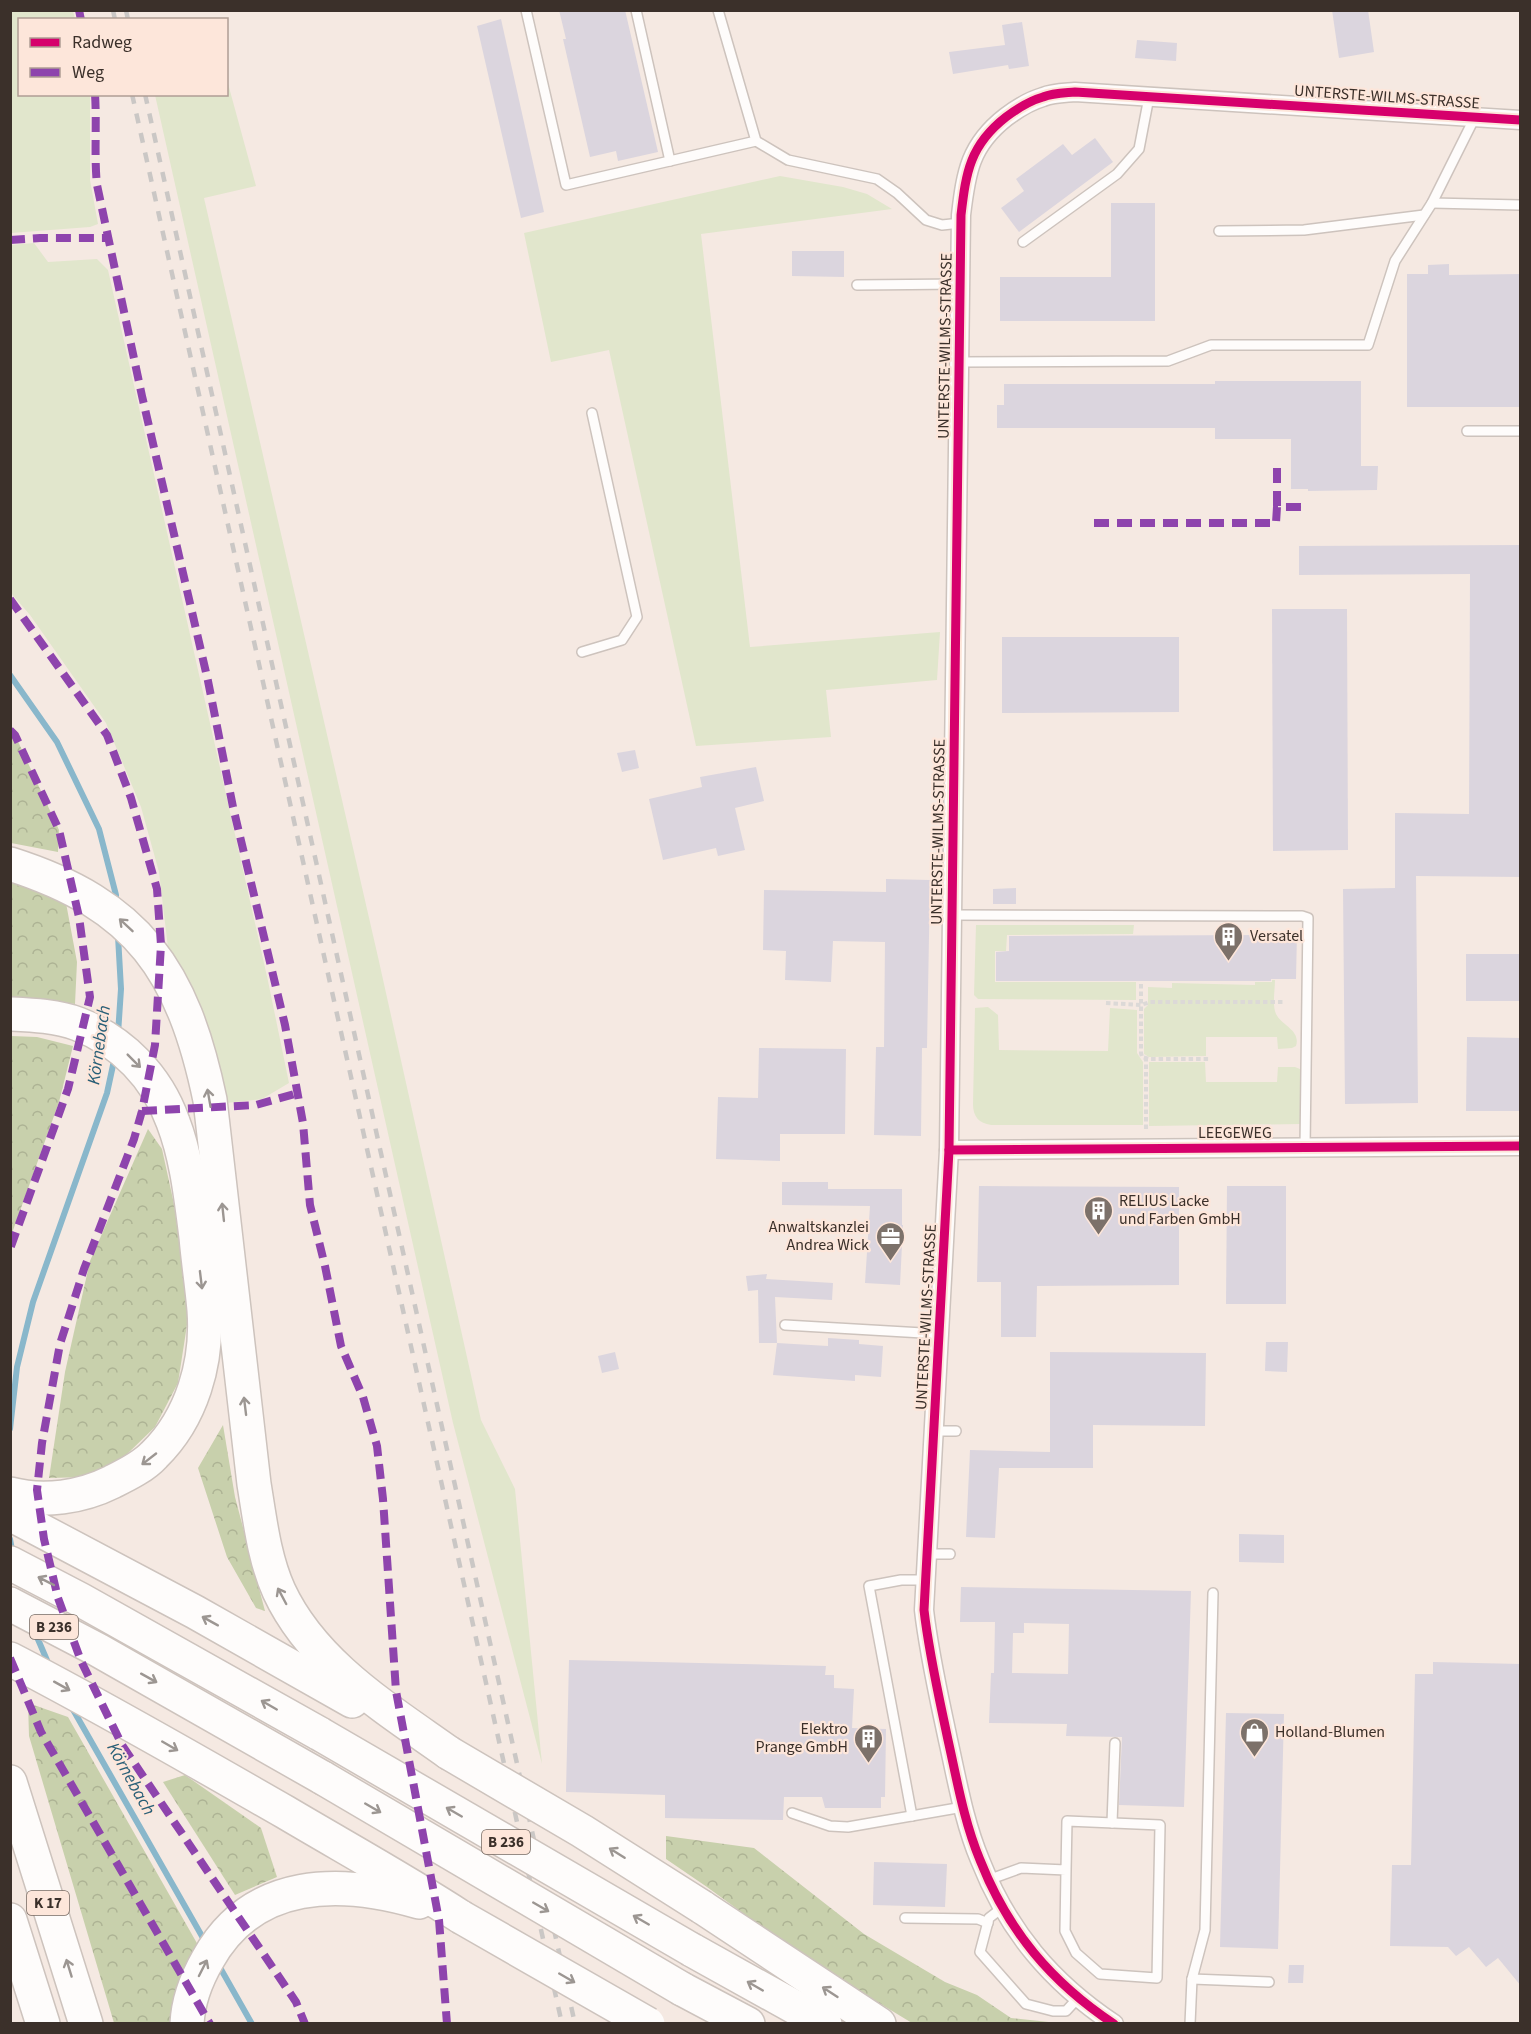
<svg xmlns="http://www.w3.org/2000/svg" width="1531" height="2034" font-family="'Source Sans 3',sans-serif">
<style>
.green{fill:#e1e6cc}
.forest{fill:url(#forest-crowns)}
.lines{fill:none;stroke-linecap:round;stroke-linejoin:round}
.stream{stroke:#89b7cb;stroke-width:6}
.building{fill:#dbd5de;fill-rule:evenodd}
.lane-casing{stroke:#cdc3bd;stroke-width:12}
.street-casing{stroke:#cdc3bd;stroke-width:21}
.highway-casing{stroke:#cdc3bd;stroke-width:36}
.path{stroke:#dcd9d7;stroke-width:4;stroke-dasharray:4.5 3;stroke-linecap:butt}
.lane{stroke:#fefcfb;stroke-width:9}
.street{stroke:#fefcfb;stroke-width:18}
.highway{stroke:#fefcfb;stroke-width:33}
.rail{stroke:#cac7c5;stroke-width:4.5;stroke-dasharray:10 10;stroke-linecap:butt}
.highway-bridge-casing{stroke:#cdc3bd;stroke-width:36;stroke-linecap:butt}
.highway-bridge{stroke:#fefcfb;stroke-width:33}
.quiet{stroke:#8e44ad;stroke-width:8;stroke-dasharray:15 8;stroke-linecap:butt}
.cycleway-casing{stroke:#fde6da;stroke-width:13}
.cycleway{stroke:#d6006c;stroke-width:9}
.oneway{stroke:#9c9692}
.labels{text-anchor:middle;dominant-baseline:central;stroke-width:4.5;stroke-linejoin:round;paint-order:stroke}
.shield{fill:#fde6da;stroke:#75675f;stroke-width:1.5}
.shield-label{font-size:15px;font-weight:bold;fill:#3b302a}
.street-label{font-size:16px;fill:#3b302a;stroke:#fde6da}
.poi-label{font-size:16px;fill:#3b302a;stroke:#fde6da;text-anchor:start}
.water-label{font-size:18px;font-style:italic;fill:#285f77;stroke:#fde6da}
</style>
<defs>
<pattern id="forest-crowns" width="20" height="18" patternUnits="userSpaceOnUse" patternTransform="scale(1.5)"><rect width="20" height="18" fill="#c8d0ac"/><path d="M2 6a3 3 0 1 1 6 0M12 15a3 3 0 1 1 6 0" fill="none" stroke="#adb394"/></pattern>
</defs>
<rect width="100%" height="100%" fill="#f5e9e2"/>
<g class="green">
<polygon points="11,10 73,11 75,19 20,20 20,94 90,95 90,180 98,224 90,227 11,233"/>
<polygon points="227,80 256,186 204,198 378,957 481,1420 515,1489 542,1764 453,1423 155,95 226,94"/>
<polygon points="780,176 843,187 867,194 892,209 701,234 750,647 940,632 937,680 826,690 831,737 696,746 609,350 551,362 524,233"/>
<polygon points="34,243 48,262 97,259 108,270 268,981 289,1083 262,1099 226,1103 213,1045 198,1003 168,948 159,872 141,807 106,723 30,615 11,593 10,245"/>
<polygon points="976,925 1134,925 1133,934 1007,935 1006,951 995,951 995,982 1136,982 1136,1000 978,999 974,995"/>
<path d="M1272 980H1275C1275 990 1272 1005 1276 1014 1282 1026 1301 1030 1296 1046L1292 1048 1278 1049 1277 1037H1206V1056L1149 1057 1144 1054V1009L1148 1005V987L1172 988V983L1255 985V982H1272Z"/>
<path d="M988 1007 998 1015 999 1050 1108 1051 1110 1008 1137 1010V1053L1143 1062V1125H991C979 1123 973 1117 973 1104L975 1008Z"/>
<polygon points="1149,1062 1205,1062 1206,1082 1277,1082 1278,1067 1295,1067 1300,1069 1300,1124 1149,1126"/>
</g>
<g class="forest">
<polygon points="10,730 15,735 59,830 58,852 11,843"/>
<polygon points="10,879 66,903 77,962 75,1004 49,1001 11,1004"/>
<polygon points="11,1036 37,1037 73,1046 59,1102 11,1236"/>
<polygon points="148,1129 162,1149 174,1204 189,1312 178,1383 155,1427 123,1458 86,1477 49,1478 65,1372 90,1261"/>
<polygon points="223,1425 235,1497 265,1611 256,1608 227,1557 198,1468"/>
<path d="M28 1703 68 1717 198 1945C185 1971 172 1995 171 2023H114L29 1736Z"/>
<polygon points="185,1775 261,1828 277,1877 235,1895 163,1782"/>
<polygon points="666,1836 754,1848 864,1934 945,1982 977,1995 1011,2018 1058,2023 912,2023 803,1957 707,1887 666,1859"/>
</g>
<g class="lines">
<g class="stream">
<polyline points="10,675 57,742 99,829 116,895 116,905"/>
<polyline points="118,936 121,989 118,1034"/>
<polyline points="10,1429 17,1367 33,1302 107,1093 115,1056"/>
<polyline points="10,1539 13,1555"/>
<polyline points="34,1630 49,1665"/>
<polyline points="71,1706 207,1945"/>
<polyline points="218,1964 252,2024"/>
</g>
</g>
<g class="building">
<polygon points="559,10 625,10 658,152 618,161 616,151 590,157 563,39 566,39"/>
<polygon points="1332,10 1368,10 1374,52 1339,58"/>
<polygon points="501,19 544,212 521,218 477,26"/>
<polygon points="1022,22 1029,66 1009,69 1008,65 953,74 949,52 1005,45 1002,25"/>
<polygon points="1137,40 1177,43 1176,61 1135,58"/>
<polygon points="1095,138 1113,162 1019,232 1001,208 1024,191 1016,179 1063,144 1072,155"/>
<polygon points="1111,203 1155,203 1155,321 1000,321 1000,277 1111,277"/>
<polygon points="792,251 844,251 844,277 792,276"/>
<polygon points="1449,264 1449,275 1521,274 1521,407 1407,407 1407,274 1428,274 1428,265"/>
<polygon points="1215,381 1361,381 1361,466 1378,466 1377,490 1308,491 1308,489 1291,489 1291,439 1215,439 1215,428 997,428 997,405 1004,405 1004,384 1215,384"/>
<polygon points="1521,545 1521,877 1416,876 1418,1103 1345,1104 1343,889 1395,888 1395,813 1469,814 1470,574 1299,575 1299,546"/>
<polygon points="1272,609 1347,609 1348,850 1273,851"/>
<polygon points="1002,637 1179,637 1179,712 1002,713"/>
<polygon points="635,750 639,768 622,772 617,753"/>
<polygon points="756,767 764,801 735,808 745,850 718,856 716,848 663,860 649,799 702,787 700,777"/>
<polygon points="886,879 930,880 927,1048 922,1048 921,1136 874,1135 876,1047 884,1047 885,942 833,941 831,982 785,980 786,951 763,950 764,890 886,892"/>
<polygon points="1016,888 1016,904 993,904 993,889"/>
<polygon points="1297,932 1296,979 1271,979 1271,981 996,981 996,952 1009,951 1009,936 1265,935 1265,933"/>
<rect x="1466" y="954" width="55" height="47"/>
<polygon points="1467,1037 1521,1038 1521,1111 1466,1111"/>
<polygon points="759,1048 846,1049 845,1134 780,1134 780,1161 716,1159 718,1097 758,1098"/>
<polygon points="782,1182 828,1182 828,1189 902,1189 902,1225 903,1225 900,1285 865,1283 870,1206 782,1205"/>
<polygon points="979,1186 1179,1187 1179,1285 1037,1286 1036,1337 1001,1337 1001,1282 977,1282"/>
<polygon points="1227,1186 1286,1186 1286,1304 1226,1304"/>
<polygon points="767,1274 766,1279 833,1283 832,1300 775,1297 777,1343 759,1343 758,1290 748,1291 746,1276"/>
<polygon points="828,1338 859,1340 859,1344 883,1346 881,1377 855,1375 855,1381 773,1375 777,1343 828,1346"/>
<polygon points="1266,1342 1288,1342 1287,1372 1265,1371"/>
<polygon points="615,1352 619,1369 602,1373 598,1356"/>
<polygon points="1050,1352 1206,1353 1205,1426 1093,1425 1093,1468 999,1468 995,1538 966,1537 970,1450 1050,1452"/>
<polygon points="1239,1534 1284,1535 1284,1563 1239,1562"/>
<path d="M961 1587 1191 1591 1184 1807 1119 1805 1122 1737 1066 1736 1067 1724 989 1723 991 1673H994L995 1622H960ZM1024 1623 1069 1624 1068 1674 1012 1673 1013 1633H1024Z"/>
<polygon points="569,1660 826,1666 825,1675 834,1675 834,1688 854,1689 852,1728 886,1729 885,1797 881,1797 881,1808 825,1808 822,1797 784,1797 783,1820 665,1818 665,1795 566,1792"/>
<polygon points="1433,1662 1521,1664 1521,1986 1498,1958 1486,1967 1469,1947 1456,1956 1448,1947 1390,1946 1392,1865 1411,1865 1415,1674 1433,1674"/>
<polygon points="1226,1713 1284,1714 1278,1949 1220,1947"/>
<polygon points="874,1862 947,1864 945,1907 873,1905"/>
<polygon points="1289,1965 1304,1965 1303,1983 1288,1983"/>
</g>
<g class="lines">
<defs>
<g id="lane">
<polyline points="526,10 566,185 756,141"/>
<polyline points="636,10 670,161"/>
<polyline points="718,10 756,141 788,160 877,179 897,193 926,220 942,225 961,223"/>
<polyline points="1432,203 1520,205"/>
<polyline points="1219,231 1304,230 1424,215"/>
<polyline points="1023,242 1117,174 1139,149 1149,97"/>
<polyline points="857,285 961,284"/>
<polyline points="959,362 1168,361 1211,345 1368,345 1395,261 1432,203 1475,117"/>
<polyline points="1467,431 1520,431"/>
<polyline points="582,652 622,640 637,617 592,413"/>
<polyline points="952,915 1302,916 1308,918 1305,1148"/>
<polyline points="785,1325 940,1334"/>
<polyline points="935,1431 956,1431"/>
<polyline points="926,1554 950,1554"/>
<polyline points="792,1813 830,1826 848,1827 963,1807"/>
<polyline points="912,1816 869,1586 901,1580 925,1580"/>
<polyline points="1112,1823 1115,1743"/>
<polyline points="988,1880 1021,1868 1066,1870 1067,1821 1160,1825 1157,1978 1100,1974 1076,1953 1065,1931 1066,1870"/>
<polyline points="1002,1908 989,1918 980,1952 1026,2004 1053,2011 1066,2011 1078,1998"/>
<polyline points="905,1918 978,1919 988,1923"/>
<polyline points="1192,1979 1269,1982"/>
<polyline points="1190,2024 1192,1979 1205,1930 1213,1593"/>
</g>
<g id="street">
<polyline points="949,1150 1520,1146"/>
<path d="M1114 2024C1051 1982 1008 1931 980 1860 964 1822 957 1780 948 1740 939 1697 929 1654 924 1610L949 1150 961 215C966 172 970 145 1006 117 1018 108 1029 101 1043 97 1053 93 1065 93 1075 92L1520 120"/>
</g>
<g id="highway">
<path d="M10 864C139 905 183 971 210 1100L254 1484C260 1520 264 1558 279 1591 313 1664 386 1708 449 1753"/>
<path d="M10 1014C32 1015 57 1016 78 1024 122 1041 157 1077 173 1122 187 1158 191 1199 196 1237 198 1261 202 1286 204 1310 208 1362 192 1418 154 1455 143 1467 126 1475 112 1482 82 1497 44 1503 10 1494"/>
<polyline points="10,1514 195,1612 352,1701"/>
<polyline points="10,1563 81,1600 320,1734"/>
<polyline points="10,1604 98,1650 323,1778"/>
<path d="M10 1659C103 1707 194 1760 285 1812 344 1847 404 1880 461 1917"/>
<polyline points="10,1782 86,2024"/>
<polyline points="702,1907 879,2024"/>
<polyline points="10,1920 43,2024"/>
<polyline points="692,1950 825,2024"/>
<polyline points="682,1989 748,2024"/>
<path d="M187 2024C188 2001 197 1978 208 1959 253 1878 341 1879 419 1902"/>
</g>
</defs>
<use href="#lane" class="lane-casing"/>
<use href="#street" class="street-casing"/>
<use href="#highway" class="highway-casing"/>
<g class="path">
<polyline points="1141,984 1141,1053 1142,1057 1149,1059 1209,1059"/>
<polyline points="1106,1003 1141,1005 1150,1002 1284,1002"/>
<polyline points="1146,1129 1146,1059"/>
</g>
<use href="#lane" class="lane"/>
<use href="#street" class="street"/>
<use href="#highway" class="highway"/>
<g class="rail">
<polyline points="113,10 115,20"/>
<polyline points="126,10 128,20"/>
<polyline points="132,94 562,2024"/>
<polyline points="145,94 575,2024"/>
</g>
<defs>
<g id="highway-bridge">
<polyline points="320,1734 692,1950"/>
<polyline points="449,1753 582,1831 702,1907"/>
<polyline points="323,1778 682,1989"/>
<polyline points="461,1917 648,2024"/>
</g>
</defs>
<use href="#highway-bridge" class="highway-bridge-casing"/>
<use href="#highway-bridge" class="highway-bridge"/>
<g class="quiet">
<polyline points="79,10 81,20"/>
<path d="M95 94C97 125 94 155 97 185L142 396 208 681 233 807 285 1025 303 1123 310 1205 325 1266 341 1346 363 1397 377 1446 383 1499 396 1691 439 1920 447 2024"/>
<polyline points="10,240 40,238 109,238"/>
<polyline points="1277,468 1277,507"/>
<polyline points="1094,523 1276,523 1277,507 1303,507"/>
<polyline points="10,599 107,735 131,798 157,889 161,945 155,1045 142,1111 134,1139 84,1269 60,1344 42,1443 37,1490 44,1539 58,1598 81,1661 122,1745 296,2002 305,2024"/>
<polyline points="10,730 15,735 59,830 79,917 90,997 68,1089 10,1249"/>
<polyline points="142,1111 256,1105 298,1093"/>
<polyline points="10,1658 41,1732 210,2024"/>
</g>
<defs>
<g id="cycleway">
<polyline points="949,1150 1520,1146"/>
<path d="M1114 2024C1051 1982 1008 1931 980 1860 964 1822 957 1780 948 1740 939 1697 929 1654 924 1610L949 1150 961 215C966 172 970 145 1006 117 1018 108 1029 101 1043 97 1053 93 1065 93 1075 92L1520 120"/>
</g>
</defs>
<use href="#cycleway" class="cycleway-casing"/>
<use href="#cycleway" class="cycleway"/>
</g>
<defs><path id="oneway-shaft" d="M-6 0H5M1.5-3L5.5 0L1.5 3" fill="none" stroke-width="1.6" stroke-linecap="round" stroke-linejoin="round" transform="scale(1.5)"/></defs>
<g class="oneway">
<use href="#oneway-shaft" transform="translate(126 925) rotate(-137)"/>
<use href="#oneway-shaft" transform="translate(134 1061) rotate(45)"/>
<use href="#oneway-shaft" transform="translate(209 1098) rotate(-100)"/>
<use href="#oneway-shaft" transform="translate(223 1212) rotate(-96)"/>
<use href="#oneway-shaft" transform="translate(201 1280) rotate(83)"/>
<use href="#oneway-shaft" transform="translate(245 1406) rotate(-97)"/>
<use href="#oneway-shaft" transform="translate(149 1459) rotate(142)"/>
<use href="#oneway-shaft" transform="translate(46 1581) rotate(-153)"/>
<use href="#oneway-shaft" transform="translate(282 1596) rotate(-118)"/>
<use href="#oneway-shaft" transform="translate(210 1621) rotate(-151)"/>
<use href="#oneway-shaft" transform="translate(149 1678) rotate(29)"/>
<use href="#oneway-shaft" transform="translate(62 1686) rotate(29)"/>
<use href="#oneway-shaft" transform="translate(269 1705) rotate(-150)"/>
<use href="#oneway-shaft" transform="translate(170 1746) rotate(30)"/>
<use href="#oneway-shaft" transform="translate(373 1808) rotate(30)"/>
<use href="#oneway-shaft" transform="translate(454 1812) rotate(-150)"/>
<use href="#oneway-shaft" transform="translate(617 1853) rotate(-148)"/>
<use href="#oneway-shaft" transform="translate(541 1907) rotate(30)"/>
<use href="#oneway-shaft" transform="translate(641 1920) rotate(-150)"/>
<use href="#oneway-shaft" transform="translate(69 1968) rotate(-107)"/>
<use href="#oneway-shaft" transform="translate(203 1968) rotate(-63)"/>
<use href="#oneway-shaft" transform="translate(567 1978) rotate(30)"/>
<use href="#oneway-shaft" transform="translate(755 1986) rotate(-150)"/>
<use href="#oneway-shaft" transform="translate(830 1992) rotate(-147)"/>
</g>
<defs>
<symbol id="building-pin" viewBox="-11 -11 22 30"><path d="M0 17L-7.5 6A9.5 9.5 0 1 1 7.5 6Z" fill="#7c716a" stroke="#fde6da"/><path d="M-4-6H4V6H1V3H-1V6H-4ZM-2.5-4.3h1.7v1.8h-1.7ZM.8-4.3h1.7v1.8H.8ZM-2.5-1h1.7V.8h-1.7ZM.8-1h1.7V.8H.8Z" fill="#fff"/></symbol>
<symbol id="office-pin" viewBox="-11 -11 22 30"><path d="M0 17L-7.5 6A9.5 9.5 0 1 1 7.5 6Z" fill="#7c716a" stroke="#fde6da"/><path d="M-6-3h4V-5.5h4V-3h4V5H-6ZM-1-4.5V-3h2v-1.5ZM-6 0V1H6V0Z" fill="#fff"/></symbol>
<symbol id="shop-pin" viewBox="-11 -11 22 30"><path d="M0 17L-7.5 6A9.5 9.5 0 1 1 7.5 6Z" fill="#7c716a" stroke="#fde6da"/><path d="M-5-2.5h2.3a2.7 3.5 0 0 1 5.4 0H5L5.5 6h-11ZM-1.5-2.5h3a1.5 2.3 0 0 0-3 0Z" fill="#fff"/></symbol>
</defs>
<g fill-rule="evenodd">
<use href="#building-pin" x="1212" y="920" width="33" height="45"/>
<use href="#building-pin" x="1082" y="1194" width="33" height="45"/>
<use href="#office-pin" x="874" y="1220" width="33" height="45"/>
<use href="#shop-pin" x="1238" y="1716" width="33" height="45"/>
<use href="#building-pin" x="852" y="1722" width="33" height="45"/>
</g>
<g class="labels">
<g class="shield">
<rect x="30" y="1615" width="48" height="24" rx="4.5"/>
<rect x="482" y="1830" width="48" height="24" rx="4.5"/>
<rect x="27" y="1891" width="42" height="24" rx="4.5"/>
</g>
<g class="shield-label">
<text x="54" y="1627">B 236</text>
<text x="506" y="1842">B 236</text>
<text x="48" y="1903">K 17</text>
</g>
<g class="street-label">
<text transform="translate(1387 97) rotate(4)">UNTERSTE-WILMS-STRASSE</text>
<text transform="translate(945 346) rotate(-89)">UNTERSTE-WILMS-STRASSE</text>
<text transform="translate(938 832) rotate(-89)">UNTERSTE-WILMS-STRASSE</text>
<text x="1235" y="1133">LEEGEWEG</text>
<text transform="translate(926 1317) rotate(-87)">UNTERSTE-WILMS-STRASSE</text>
</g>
<g class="poi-label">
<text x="1250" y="936">Versatel</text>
<text x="1119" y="1201">RELIUS Lacke<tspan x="1119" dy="18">und Farben GmbH</tspan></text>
<text x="869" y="1227" text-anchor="end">Anwaltskanzlei<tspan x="869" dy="18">Andrea Wick</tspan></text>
<text x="848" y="1729" text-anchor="end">Elektro<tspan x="848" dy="18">Prange GmbH</tspan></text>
<text x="1275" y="1732">Holland-Blumen</text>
</g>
<g class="water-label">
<text transform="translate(99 1045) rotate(-82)">Körnebach</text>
<text transform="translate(131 1779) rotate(61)">Körnebach</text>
</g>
</g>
<rect width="1531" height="2034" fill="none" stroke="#3b302a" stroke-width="24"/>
<rect x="18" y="18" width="210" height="78" fill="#fde6da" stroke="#af9d94" stroke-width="1.5"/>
<rect x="30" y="38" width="30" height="9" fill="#d6006c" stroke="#af9d94" stroke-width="1.5"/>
<text x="72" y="48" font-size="18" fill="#3b302a">Radweg</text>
<rect x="30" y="68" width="30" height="9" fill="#8e44ad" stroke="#af9d94" stroke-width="1.5"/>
<text x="72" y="78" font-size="18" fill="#3b302a">Weg</text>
</svg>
